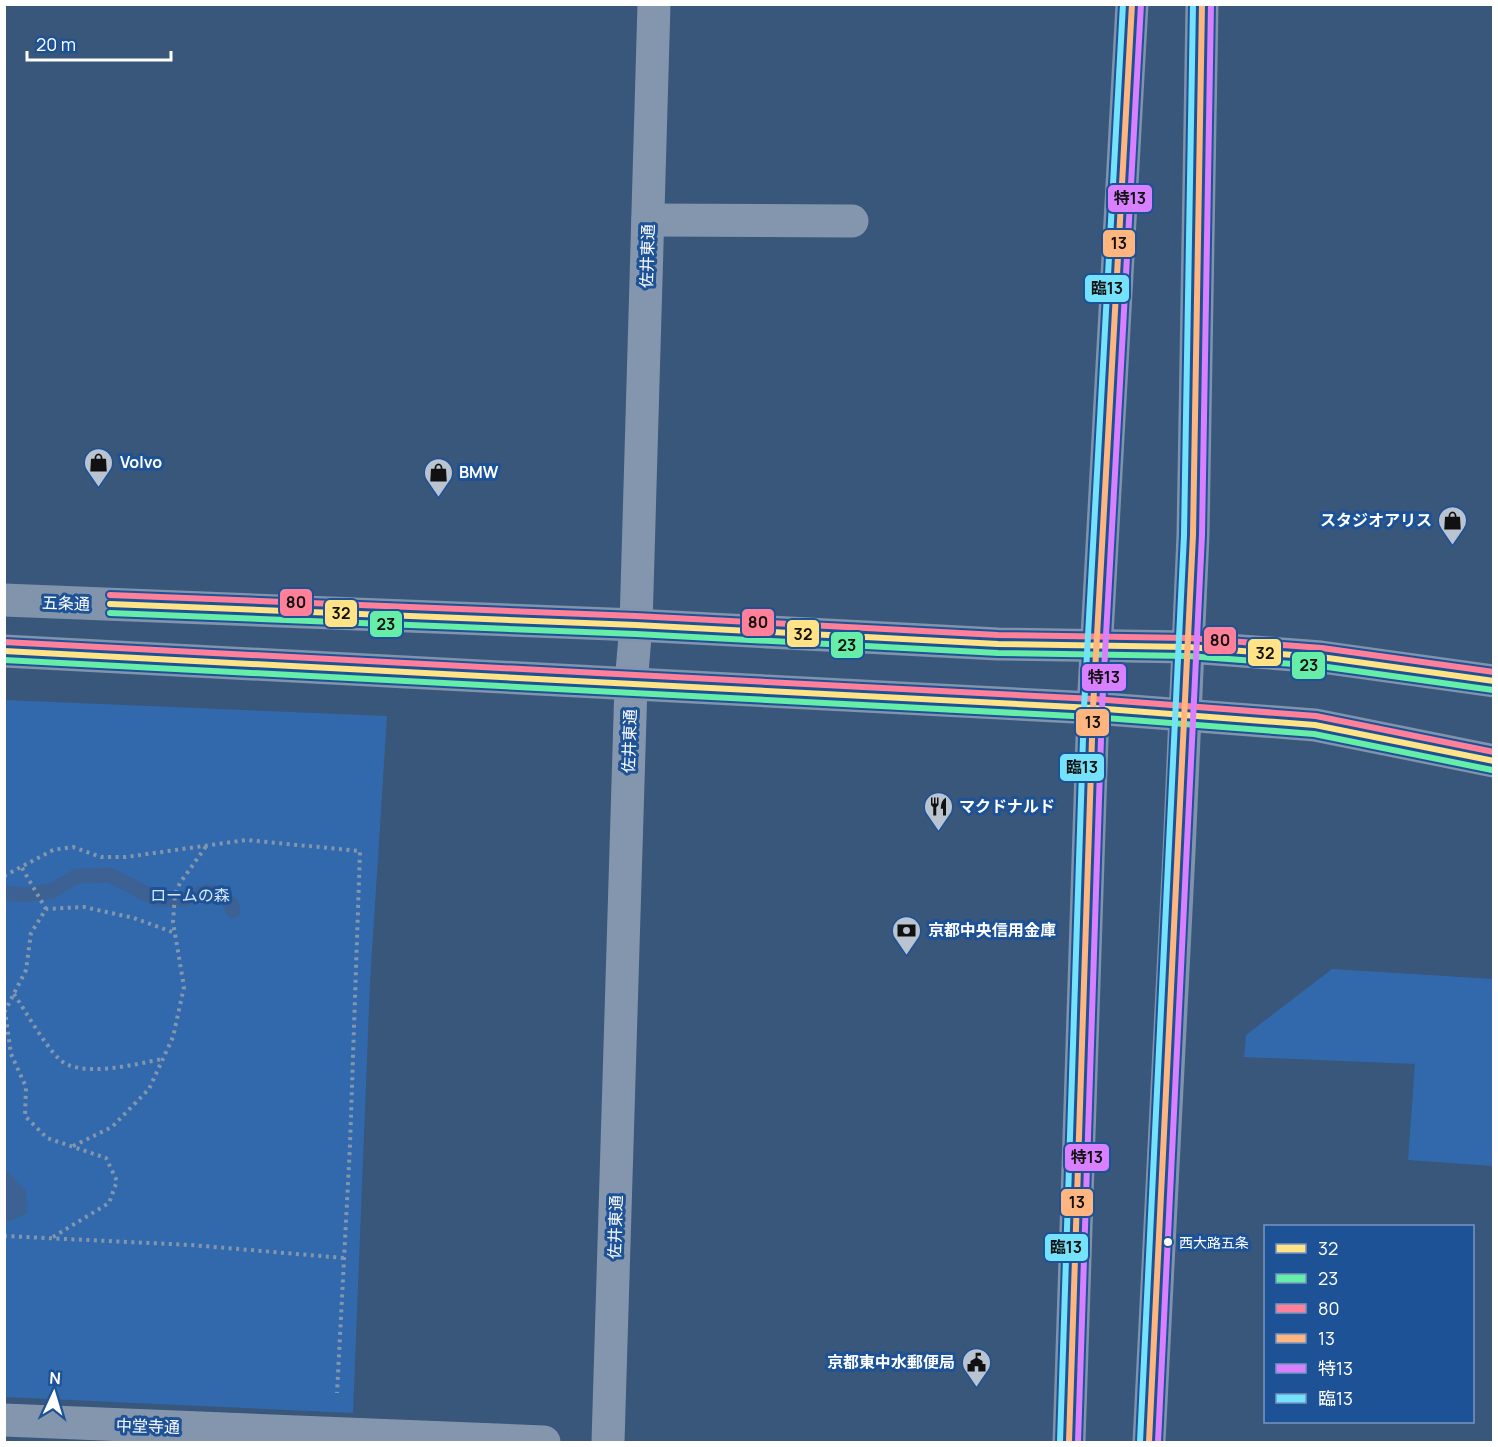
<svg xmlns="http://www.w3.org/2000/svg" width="1498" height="1447" font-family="Manrope,'Noto Sans JP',sans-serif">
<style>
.green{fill:#3269ac}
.water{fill:#3d6192}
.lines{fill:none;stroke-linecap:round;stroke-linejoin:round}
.stream{stroke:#3d6192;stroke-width:15}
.path{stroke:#8396ad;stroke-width:4;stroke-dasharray:3 4.5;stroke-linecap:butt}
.minor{stroke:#8396ad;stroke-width:33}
.major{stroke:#8093ab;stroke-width:33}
.highway{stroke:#8194ab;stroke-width:33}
.bus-1-casing{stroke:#1d5297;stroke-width:10}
.bus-2-casing{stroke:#1d5297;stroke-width:10}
.bus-3-casing{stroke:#1d5297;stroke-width:10}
.bus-4-casing{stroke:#1d5297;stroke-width:10}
.bus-5-casing{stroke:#1d5297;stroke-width:10}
.bus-6-casing{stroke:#1d5297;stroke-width:10}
.bus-1{stroke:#ffe386;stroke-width:6}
.bus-2{stroke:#66eda8;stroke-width:6}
.bus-3{stroke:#ff8098;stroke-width:6}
.bus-4{stroke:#ffb580;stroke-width:6}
.bus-5{stroke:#d880ff;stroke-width:6}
.bus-6{stroke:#73e2fa;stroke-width:6}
.bus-dot{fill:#fff;stroke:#1d5297;stroke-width:2}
.labels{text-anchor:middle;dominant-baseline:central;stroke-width:6;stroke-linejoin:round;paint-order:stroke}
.bus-label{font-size:14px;fill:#fff;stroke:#1d5297;text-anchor:start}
.street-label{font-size:16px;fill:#fff;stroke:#1d5297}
.poi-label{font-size:16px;font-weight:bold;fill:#fff;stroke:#1d5297;text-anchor:start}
.park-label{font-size:16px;fill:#d8e8fb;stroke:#1d5297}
.line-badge{stroke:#1d5297;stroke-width:2}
.pale-badge-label{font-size:16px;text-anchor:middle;font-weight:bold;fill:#111}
</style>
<rect width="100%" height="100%" fill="#39567b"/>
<g class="green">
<polygon points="5,700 387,716 370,983 353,1413 5,1397"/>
<polygon points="1332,969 1493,979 1493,1166 1408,1160 1415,1064 1244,1057 1246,1035"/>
</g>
<polygon class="water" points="5,1170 7,1171 26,1191 27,1213 11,1221 5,1221"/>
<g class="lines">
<polyline class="stream" points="4,893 24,895 52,891 77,876 110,875 156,899 184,899 207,892 220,893 231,904 233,911"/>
<g class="path">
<polyline points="22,868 46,909"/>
<polyline points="4,876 53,850 73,847 101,857 126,857 246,840 360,851 350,1145 337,1393"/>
<path d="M14 994C26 1012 44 1044 59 1059 80 1079 136 1064 162 1059"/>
<polyline points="73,1146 112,1127 149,1089 173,1037 184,987 173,922 175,894 180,883 207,845"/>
<polyline points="4,1236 191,1245 344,1258"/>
<polyline points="53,1237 109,1203 117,1181 106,1158 47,1138 25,1116 26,1087 11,1054 5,1011 26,970 31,933 46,909 84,907 134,918 175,933"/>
</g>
<g class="minor">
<polyline points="648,220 852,221"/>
<polyline points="4,1420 544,1442"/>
<polyline points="608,1442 631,684 636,625 654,4"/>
</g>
<g class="major">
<polyline points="1069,1442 1093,708 1132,4"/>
<polyline points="1149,1442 1179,852 1193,535 1202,4"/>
</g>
<g class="highway">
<polyline points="4,600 636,625 998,644 1188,647 1321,657 1494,681"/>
<polyline points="4,651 1093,708 1315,725 1494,761"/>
</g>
<defs>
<g id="bus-1">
<polyline points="110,604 636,625 998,644 1188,647 1321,657 1494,681"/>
<polyline points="4,651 1093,708 1315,725 1494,761"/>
</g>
<g id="bus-2">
<polyline points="110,613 636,634 998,653 1188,656 1320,666 1493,690"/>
<polyline points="4,660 1092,717 1314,734 1492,770"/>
</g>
<g id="bus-3">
<polyline points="110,595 636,616 998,635 1189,638 1322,648 1494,672"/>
<polyline points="4,642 1094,699 1316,716 1494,752"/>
</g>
<g id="bus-4">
<polyline points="1069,1442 1093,708 1132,4"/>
<polyline points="1149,1442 1193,535 1202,4"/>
</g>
<g id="bus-5">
<polyline points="1078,1442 1102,708 1141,4"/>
<polyline points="1158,1442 1202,535 1211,4"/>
</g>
<g id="bus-6">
<polyline points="1060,1442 1084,708 1123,4"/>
<polyline points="1140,1442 1184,535 1193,4"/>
</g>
</defs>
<use href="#bus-1" class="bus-1-casing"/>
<use href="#bus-2" class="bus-2-casing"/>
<use href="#bus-3" class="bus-3-casing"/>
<use href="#bus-4" class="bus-4-casing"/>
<use href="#bus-5" class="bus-5-casing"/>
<use href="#bus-6" class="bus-6-casing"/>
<use href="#bus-1" class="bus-1"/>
<use href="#bus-2" class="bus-2"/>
<use href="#bus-3" class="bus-3"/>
<use href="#bus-4" class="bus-4"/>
<use href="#bus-5" class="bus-5"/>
<use href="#bus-6" class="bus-6"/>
</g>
<defs>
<symbol id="shop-pin" viewBox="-11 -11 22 30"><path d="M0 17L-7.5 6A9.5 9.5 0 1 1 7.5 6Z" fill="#bac4d1" stroke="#1d5297"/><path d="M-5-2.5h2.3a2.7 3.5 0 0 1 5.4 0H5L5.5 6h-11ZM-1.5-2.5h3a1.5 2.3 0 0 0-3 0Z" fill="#111"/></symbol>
<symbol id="restaurant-pin" viewBox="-11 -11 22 30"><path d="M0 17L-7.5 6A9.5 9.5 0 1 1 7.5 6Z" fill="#bac4d1" stroke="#1d5297"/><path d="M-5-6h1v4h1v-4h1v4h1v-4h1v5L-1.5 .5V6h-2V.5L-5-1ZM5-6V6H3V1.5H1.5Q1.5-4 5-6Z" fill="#111"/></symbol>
<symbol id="bank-pin" viewBox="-11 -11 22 30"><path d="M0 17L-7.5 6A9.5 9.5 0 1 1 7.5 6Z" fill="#bac4d1" stroke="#1d5297"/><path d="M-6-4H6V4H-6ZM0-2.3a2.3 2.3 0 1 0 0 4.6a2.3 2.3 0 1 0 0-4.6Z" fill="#111"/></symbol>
<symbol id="civic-pin" viewBox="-11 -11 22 30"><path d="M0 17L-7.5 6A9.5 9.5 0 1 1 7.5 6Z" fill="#bac4d1" stroke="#1d5297"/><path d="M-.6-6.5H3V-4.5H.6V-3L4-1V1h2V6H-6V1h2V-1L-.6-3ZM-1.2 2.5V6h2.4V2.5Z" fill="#111"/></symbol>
</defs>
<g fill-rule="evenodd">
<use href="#shop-pin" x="82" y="446" width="33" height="45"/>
<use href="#shop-pin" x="422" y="456" width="33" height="45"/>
<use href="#shop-pin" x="1436" y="504" width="33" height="45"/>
<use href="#restaurant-pin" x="922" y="790" width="33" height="45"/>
<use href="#bank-pin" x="890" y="914" width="33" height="45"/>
<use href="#civic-pin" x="960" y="1346" width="33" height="45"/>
</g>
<circle class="bus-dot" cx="1168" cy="1242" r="5"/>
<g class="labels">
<g class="bus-label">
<text x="1179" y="1242">西大路五条</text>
</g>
<g class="street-label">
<text transform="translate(647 256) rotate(-88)">佐井東通</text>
<text transform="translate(66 603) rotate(2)">五条通</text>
<text transform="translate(629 741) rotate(-88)">佐井東通</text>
<text transform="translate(615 1227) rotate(-88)">佐井東通</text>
<text transform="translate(148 1426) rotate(2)">中堂寺通</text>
</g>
<g class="poi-label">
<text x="120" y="462">Volvo</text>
<text x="459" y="472">BMW</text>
<text x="1432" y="520" text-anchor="end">スタジオアリス</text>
<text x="959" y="806">マクドナルド</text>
<text x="928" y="930">京都中央信用金庫</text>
<text x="955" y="1362" text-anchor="end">京都東中水郵便局</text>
</g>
<g class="park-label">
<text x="190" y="895">ロームの森</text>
</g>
</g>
<g class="line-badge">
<rect x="1107" y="184" width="46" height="29" rx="6" fill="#d880ff"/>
<rect x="1102" y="229" width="34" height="29" rx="6" fill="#ffb580"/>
<rect x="1084" y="274" width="46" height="29" rx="6" fill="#73e2fa"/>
<rect x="279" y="588" width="34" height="29" rx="6" fill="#ff8098"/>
<rect x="324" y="599" width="34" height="29" rx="6" fill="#ffe386"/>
<rect x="741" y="608" width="34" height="29" rx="6" fill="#ff8098"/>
<rect x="369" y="610" width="34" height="28" rx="6" fill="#66eda8"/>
<rect x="786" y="619" width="34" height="29" rx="6" fill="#ffe386"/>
<rect x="1203" y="626" width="34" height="29" rx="6" fill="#ff8098"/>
<rect x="830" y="631" width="34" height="28" rx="6" fill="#66eda8"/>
<rect x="1247" y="638" width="35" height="29" rx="6" fill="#ffe386"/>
<rect x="1291" y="651" width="35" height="29" rx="6" fill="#66eda8"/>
<rect x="1081" y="663" width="46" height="29" rx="6" fill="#d880ff"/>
<rect x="1075" y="708" width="35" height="29" rx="6" fill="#ffb580"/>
<rect x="1059" y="753" width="46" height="29" rx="6" fill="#73e2fa"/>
<rect x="1064" y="1143" width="46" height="29" rx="6" fill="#d880ff"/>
<rect x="1060" y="1188" width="34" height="29" rx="6" fill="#ffb580"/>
<rect x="1044" y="1233" width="45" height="29" rx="6" fill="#73e2fa"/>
</g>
<g class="pale-badge-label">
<text x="1130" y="204">特13</text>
<text x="1119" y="249">13</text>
<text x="1107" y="294">臨13</text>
<text x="296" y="608">80</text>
<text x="341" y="619">32</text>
<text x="758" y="628">80</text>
<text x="386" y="630">23</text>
<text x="803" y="640">32</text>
<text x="1220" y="646">80</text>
<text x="847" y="651">23</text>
<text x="1265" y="659">32</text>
<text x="1309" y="671">23</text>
<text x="1104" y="683">特13</text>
<text x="1093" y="728">13</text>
<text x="1082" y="773">臨13</text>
<text x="1087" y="1163">特13</text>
<text x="1077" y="1208">13</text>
<text x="1066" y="1253">臨13</text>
</g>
<rect width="1498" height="1447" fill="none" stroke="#ffffff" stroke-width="12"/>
<rect x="1264" y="1225" width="210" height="198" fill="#1d5297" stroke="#7797c1" stroke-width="1.5"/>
<rect x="1276" y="1244" width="30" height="9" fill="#ffe386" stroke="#7797c1" stroke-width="1.5"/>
<text x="1318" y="1255" font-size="18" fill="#ffffff">32</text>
<rect x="1276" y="1274" width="30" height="9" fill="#66eda8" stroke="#7797c1" stroke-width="1.5"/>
<text x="1318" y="1285" font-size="18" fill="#ffffff">23</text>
<rect x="1276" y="1304" width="30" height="9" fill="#ff8098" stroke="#7797c1" stroke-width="1.5"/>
<text x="1318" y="1315" font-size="18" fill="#ffffff">80</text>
<rect x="1276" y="1334" width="30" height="9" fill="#ffb580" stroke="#7797c1" stroke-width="1.5"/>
<text x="1318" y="1345" font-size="18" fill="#ffffff">13</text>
<rect x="1276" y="1364" width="30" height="9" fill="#d880ff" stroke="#7797c1" stroke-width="1.5"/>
<text x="1318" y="1375" font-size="18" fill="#ffffff">特13</text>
<rect x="1276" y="1394" width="30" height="9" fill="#73e2fa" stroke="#7797c1" stroke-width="1.5"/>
<text x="1318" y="1405" font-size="18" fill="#ffffff">臨13</text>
<g transform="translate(54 1393) rotate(4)" stroke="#1d5297" stroke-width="4.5" paint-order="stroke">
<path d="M0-4.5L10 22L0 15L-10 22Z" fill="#ffffff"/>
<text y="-9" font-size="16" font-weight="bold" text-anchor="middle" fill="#ffffff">N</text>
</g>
<path d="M27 51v9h144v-9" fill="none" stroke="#ffffff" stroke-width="3"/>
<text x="36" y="51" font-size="18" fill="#ffffff" stroke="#1d5297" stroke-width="4.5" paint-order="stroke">20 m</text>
</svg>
